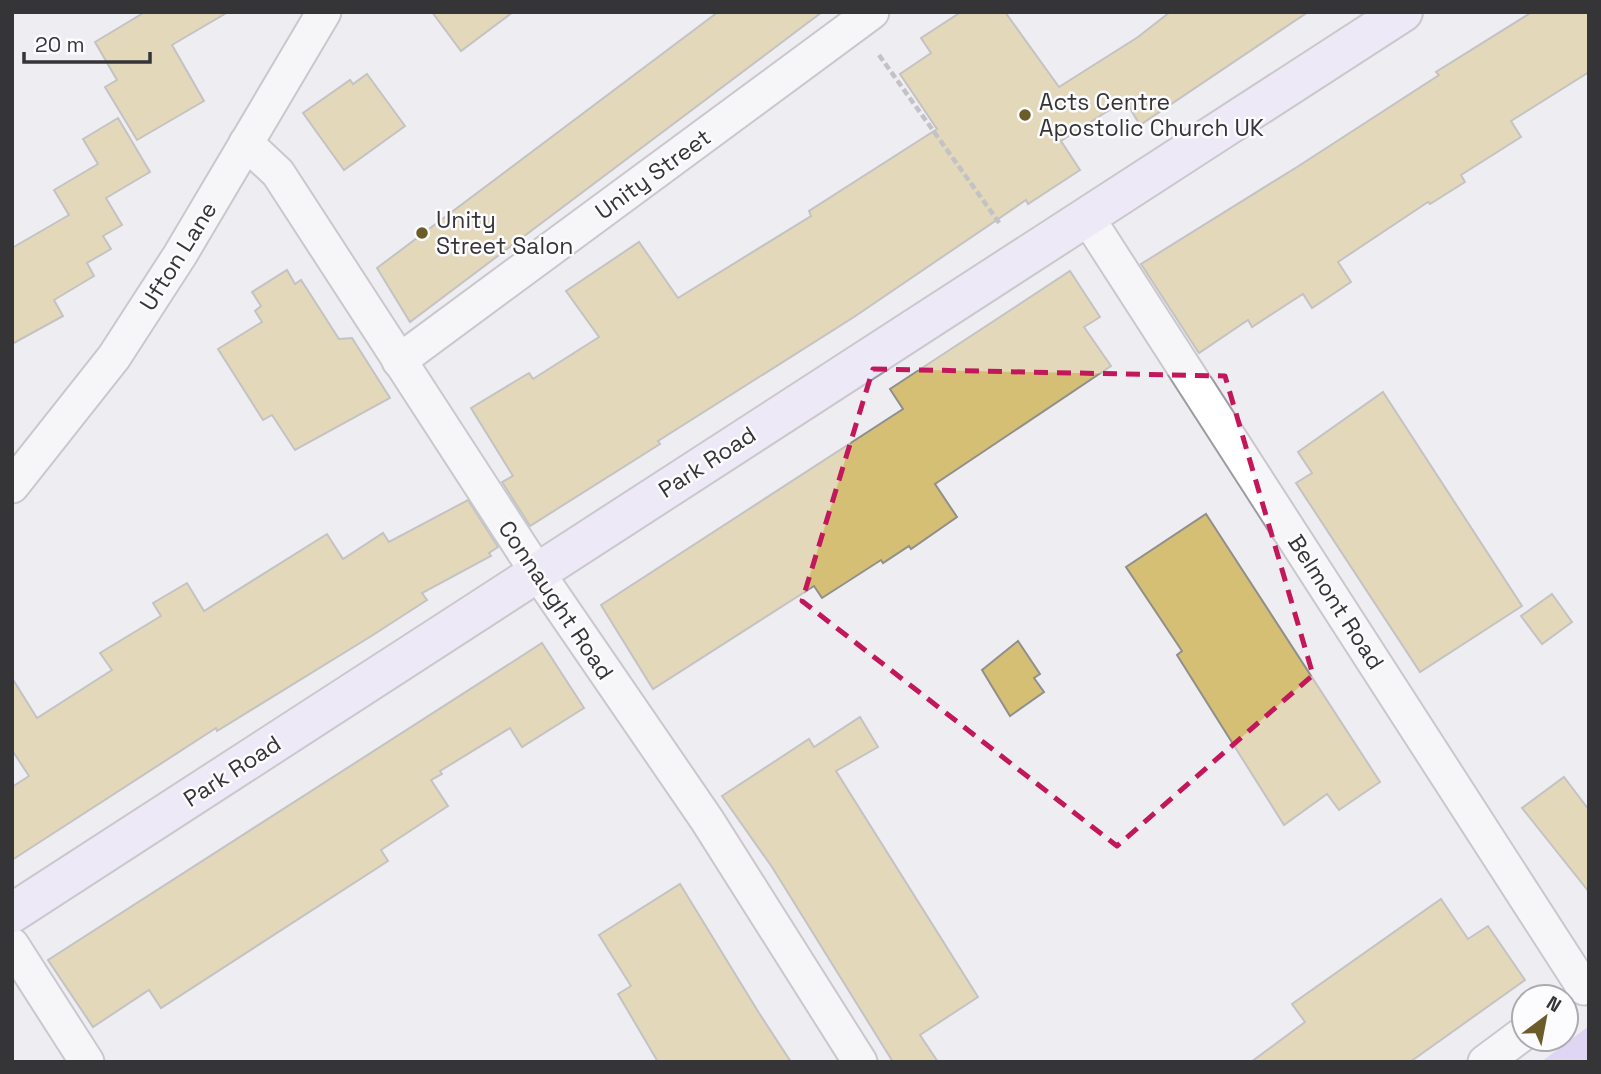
<svg xmlns="http://www.w3.org/2000/svg" width="1601" height="1074" font-family="'Space Grotesk',sans-serif">
<style>
.green{fill:#cbbaf1}
.building{fill:#d5bf75;stroke:#908f8b;stroke-width:2}
.lines{fill:none;stroke-linecap:round;stroke-linejoin:round}
.street-casing{stroke:#9d9ca0;stroke-width:37}
.secondary-casing{stroke:#9d9ca0;stroke-width:42}
.path{stroke:#8f8e92;stroke-width:4.5;stroke-dasharray:7 3.5;stroke-linecap:butt}
.street{stroke:#fff;stroke-width:33}
.secondary{stroke:#ece4fc;stroke-width:38}
.marked{fill:none;stroke:#c2185b;stroke-width:5;stroke-dasharray:14 9;stroke-linejoin:round}
.poi-dot{fill:#6b5c29;stroke:#fcfbfe;stroke-width:2.5}
.labels{text-anchor:middle;dominant-baseline:central;stroke-width:5;stroke-linejoin:round;paint-order:stroke}
.poi-label{font-size:23px;fill:#353436;stroke:#fcfbfe;text-anchor:start}
.street-label{font-size:23px;fill:#353436;stroke:#fcfbfe}
</style>
<rect width="100%" height="100%" fill="#eeedf2"/>
<polygon class="green" points="1589,1026 1589,1062 1541,1062"/>
<g class="building">
<polygon points="145,12 228,12 172,45 204,101 137,140 105,87 117,80 95,42"/>
<polygon points="432,12 513,12 461,51"/>
<polygon points="718,12 822,12 410,322 377,268"/>
<polygon points="961,12 1005,12 1059,87 1138,37 1170,12 1308,12 1140,125 1125,100 1061,141 1080,170 1028,204 1026,200 854,317 658,441 660,444 530,526 502,482 513,476 471,408 529,373 533,379 599,337 566,291 639,242 678,298 811,216 809,211 937,129 900,74 931,53 921,38"/>
<polygon points="1532,12 1589,12 1589,72 1511,121 1521,137 1461,175 1465,182 1430,204 1428,202 1338,262 1351,282 1312,308 1303,294 1252,327 1248,320 1199,353 1141,264 1297,167 1439,75 1436,72"/>
<polygon points="367,74 405,126 344,170 303,113 350,80 353,84"/>
<polygon points="118,118 150,172 106,198 122,225 103,236 111,249 87,263 94,276 54,300 63,316 12,344 12,248 69,215 54,190 98,164 83,139"/>
<polygon points="287,270 295,284 301,280 339,339 352,338 390,398 295,450 272,415 263,420 218,349 262,322 255,311 261,306 252,292"/>
<polygon points="1070,271 1100,317 1084,327 1111,366 935,484 957,517 911,549 909,546 883,563 881,560 822,598 814,586 653,689 601,605 903,409 890,389"/>
<polygon points="1383,392 1522,606 1420,672 1296,483 1312,473 1298,452"/>
<polygon points="468,500 498,547 489,553 491,556 422,593 427,600 373,635 217,731 216,728 12,860 12,787 29,776 12,750 12,678 37,718 112,670 100,653 161,616 153,603 187,583 204,611 327,534 343,559 383,533 389,542"/>
<polygon points="1206,514 1380,782 1339,810 1327,794 1284,825 1177,655 1182,651 1126,567"/>
<polygon points="1552,594 1572,622 1542,644 1521,616"/>
<polygon points="1018,641 1040,674 1034,678 1044,692 1010,716 982,670"/>
<polygon points="542,643 584,708 522,747 510,728 440,771 442,774 431,780 448,806 381,850 388,861 161,1008 149,990 93,1027 48,960"/>
<polygon points="860,717 878,747 836,771 978,997 920,1035 938,1062 893,1062 772,867 722,796 809,739 814,747"/>
<polygon points="1564,777 1589,810 1589,892 1522,808"/>
<polygon points="680,884 759,1013 791,1062 658,1062 618,994 631,986 599,935"/>
<polygon points="1441,899 1468,939 1488,926 1525,980 1410,1062 1251,1062 1305,1022 1292,1004"/>
</g>
<g class="lines">
<defs>
<g id="street">
<polyline points="246,143 278,173 537,572 707,820 860,1062"/>
<polyline points="1087,217 1584,988"/>
<polyline points="399,361 872,12"/>
<polyline points="12,486 114,357 180,255 324,12"/>
<polyline points="12,945 87,1062"/>
<polyline points="1485,1062 1524,1033"/>
</g>
<polyline id="secondary" points="12,913 1403,12"/>
</defs>
<use href="#street" class="street-casing"/>
<use href="#secondary" class="secondary-casing"/>
<polyline class="path" points="879,55 1000,224"/>
<use href="#street" class="street"/>
<use href="#secondary" class="secondary"/>
</g>
<path d="M0 0H1601V1074H0ZM873 369 1225 376 1313 675 1117 846 802 601Z" fill="#eeedf2" fill-opacity=".55" fill-rule="evenodd"/>
<path class="marked" d="M873 369 1225 376 1313 675 1117 846 802 601Z"/>
<g class="poi-dot">
<circle cx="1025" cy="115" r="7"/>
<circle cx="422" cy="233" r="7"/>
</g>
<g class="labels">
<g class="poi-label">
<text x="1039" y="102">Acts Centre<tspan x="1039" dy="26">Apostolic Church UK</tspan></text>
<text x="436" y="220">Unity<tspan x="436" dy="26">Street Salon</tspan></text>
</g>
<g class="street-label">
<text transform="translate(653 174) rotate(-36)">Unity Street</text>
<text transform="translate(178 256) rotate(-58)">Ufton Lane</text>
<text transform="translate(707 462) rotate(-33)">Park Road</text>
<text transform="translate(556 600) rotate(56)">Connaught Road</text>
<text transform="translate(1336 602) rotate(57)">Belmont Road</text>
<text transform="translate(232 771) rotate(-33)">Park Road</text>
</g>
</g>
<rect width="1601" height="1074" fill="none" stroke="#353436" stroke-width="28"/>
<g transform="translate(1545 1018) rotate(32)"><circle r="33" fill="#fcfbfe" stroke="#acabae" stroke-width="2"/>
<path d="M0-5L12 26L0 18L-12 26Z" fill="#6b5c29"/>
<text y="-10" font-size="19" font-weight="bold" text-anchor="middle" fill="#353436">N</text>
</g>
<path d="M24 52v10h126v-10" fill="none" stroke="#353436" stroke-width="3.5"/>
<text x="35" y="52" font-size="21" fill="#353436" stroke="#fcfbfe" stroke-width="5" paint-order="stroke">20 m</text>
</svg>
